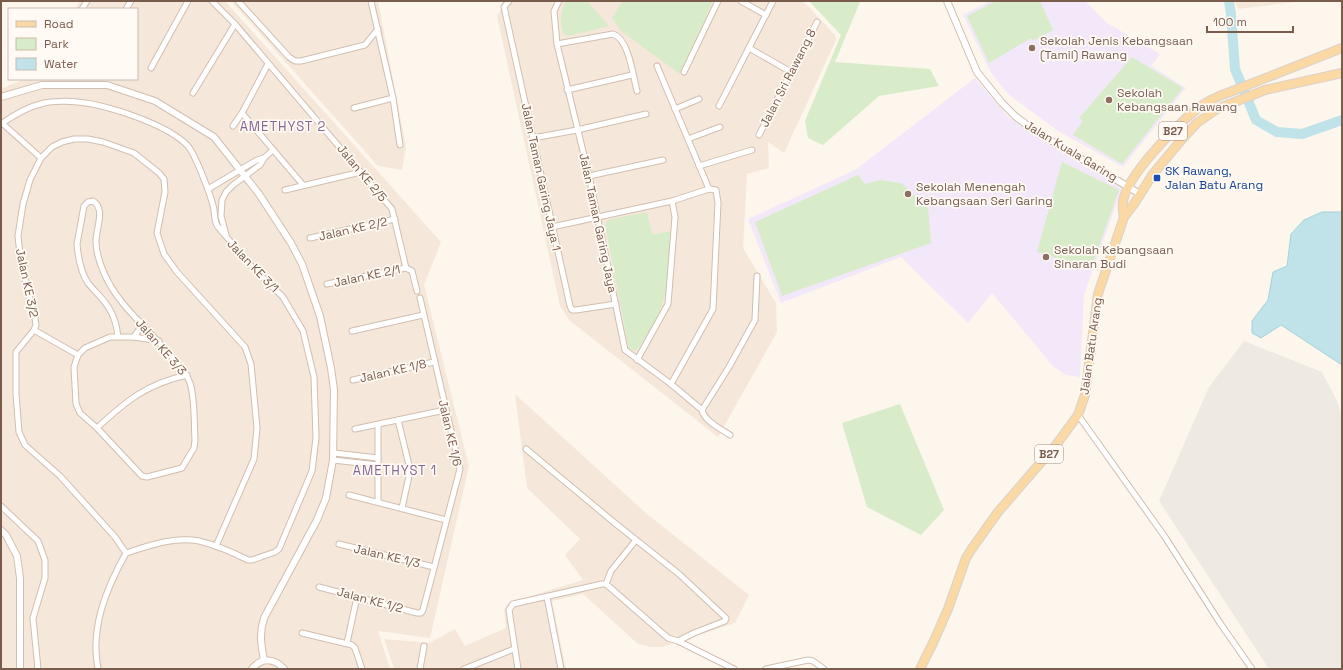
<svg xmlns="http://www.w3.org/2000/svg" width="1343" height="670" font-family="'Space Grotesk',sans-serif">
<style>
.residential{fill:#f5e8da}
.industrial{fill:#efe9e4}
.education{fill:#f3e8fa}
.green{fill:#d8ecc9}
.water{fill:#bfe3e8;stroke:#a5d3da}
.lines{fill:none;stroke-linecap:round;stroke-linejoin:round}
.river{stroke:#bfe3e8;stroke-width:10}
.minor-casing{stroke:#d1beb0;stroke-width:7}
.tertiary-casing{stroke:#d1beb0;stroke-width:8}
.primary-casing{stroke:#dad1cd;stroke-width:10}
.minor{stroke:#fff;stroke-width:5}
.tertiary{stroke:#fff;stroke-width:6}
.primary{stroke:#fbd9a5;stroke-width:8}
.education-dot{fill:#8d6e63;stroke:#fffaf3;stroke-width:1.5}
.transit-dot{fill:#1a4fb4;stroke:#fffaf3;stroke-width:1.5}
.labels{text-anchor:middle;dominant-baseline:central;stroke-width:3.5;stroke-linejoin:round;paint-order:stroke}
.shield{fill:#fffaf3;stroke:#a28b7f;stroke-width:1}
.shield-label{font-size:11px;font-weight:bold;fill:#7a5c4d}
.education-label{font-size:12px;fill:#785e54;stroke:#fffaf3;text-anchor:start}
.street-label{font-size:12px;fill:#7a5c4d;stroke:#fffaf3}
.transit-label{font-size:12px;fill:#164399;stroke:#fffaf3;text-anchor:start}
.neighbourhood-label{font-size:13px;letter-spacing:1px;fill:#846695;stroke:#fffaf3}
</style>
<rect width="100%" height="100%" fill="#fdf6ec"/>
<g class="residential">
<polygon points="80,1 225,1 441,242 424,285 469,466 430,638 378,631 390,669 1,669 1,89 24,79 137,79 137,9 75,9"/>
<polygon points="231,1 378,1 406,147 402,170 378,166"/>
<polygon points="506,1 801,1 808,6 835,35 836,40 784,153 768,142 769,168 747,174 743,248 776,303 777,332 718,437 569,320 560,306 497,16"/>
<polygon points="1235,1 1304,1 1238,9"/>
<polygon points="515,394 647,514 749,595 735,623 662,647 651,647 638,644 583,594 552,601 566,669 394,669 384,639 429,643 455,629 465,646 506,628 504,610 508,603 583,580 565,555 580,539 527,488"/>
</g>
<polygon class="industrial" points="1244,341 1322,372 1337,401 1342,415 1342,669 1269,669 1159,501 1209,387"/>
<g class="education">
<polygon points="990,1 1085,1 1107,23 1160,54 1151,66 1186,88 1123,167 1058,131 1008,94 991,73 963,15"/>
<polygon points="975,78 1007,116 1049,145 1122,188 1084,295 1080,377 1066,375 1053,366 992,293 968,323 901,257 781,303 748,219 855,170"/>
</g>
<g class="green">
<path d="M566 1H587L609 26 569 36 563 34C560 20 560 14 566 1Z"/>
<polygon points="622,1 713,1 680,74 621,31 612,18"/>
<polygon points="809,1 860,2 835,62 930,69 939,86 879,96 823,145 808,138 805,121 841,35"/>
<polygon points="996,1 1040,1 1053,30 1033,41 1031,38 989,63 967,16"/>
<polygon points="1132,57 1183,88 1122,164 1073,135 1083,121 1079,118"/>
<polygon points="1062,162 1119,190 1091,269 1037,252"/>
<polygon points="858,175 865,184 881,180 901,183 928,207 931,243 782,296 755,222"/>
<path d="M647 212 652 235 671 231C669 251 669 287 662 305 657 320 647 333 640 346L635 351 629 349 605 225 608 220Z"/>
<polygon points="900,404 944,510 921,535 867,507 842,423"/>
</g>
<polygon class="water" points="1322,212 1342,212 1342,365 1281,325 1261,338 1252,333 1252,321 1268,300 1273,272 1287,266 1291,234 1304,220"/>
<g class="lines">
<polyline class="river" points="1229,1 1231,14 1235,69 1256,120 1277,132 1302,134 1342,120"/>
<defs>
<g id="minor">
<polyline points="212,1 235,24 392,209 406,268"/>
<polyline points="238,1 289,57 295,61 301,61 365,45 378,29"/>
<polyline points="371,1 393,98 400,145"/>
<polyline points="509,1 504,7 570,306 572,310 576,310 616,304"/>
<path d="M559 1 554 11 557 44 589 176 625 350 671 384 702 410C704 421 721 429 730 435"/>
<polyline points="741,1 766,15"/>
<polyline points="82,9 87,1"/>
<polyline points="126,9 131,1"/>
<path d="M557 44 613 34C629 39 633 76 637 91"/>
<polyline points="749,48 791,72"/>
<polyline points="657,66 709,189"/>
<polyline points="151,68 188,1"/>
<polyline points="684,72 718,1"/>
<polyline points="567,90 632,75"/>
<polyline points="193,93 235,24"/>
<polyline points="719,106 773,1"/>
<polyline points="354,108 393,98"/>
<polyline points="675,109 699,99"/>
<polyline points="242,113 303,185"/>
<polyline points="2,123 41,158"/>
<path d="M1 124C15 114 27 107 44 103 53 101 69 101 78 102 108 105 166 124 187 145 195 153 212 198 214 210 215 217 214 221 218 227L253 268 283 297 303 331 314 377 316 438 312 471 279 549 275 552 252 560H248C232 552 216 545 199 541 175 536 148 546 126 553 106 589 90 628 98 669"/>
<polyline points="233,126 242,113 268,64"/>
<polyline points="759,135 817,22"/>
<polyline points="533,138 577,130 646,114"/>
<polyline points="688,139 720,127"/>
<polyline points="699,166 752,150"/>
<polyline points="589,176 663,160"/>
<polyline points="208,189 257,160 264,158"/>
<polyline points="285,190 361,172"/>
<polyline points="552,227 672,201 709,189 716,190 718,203 713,309 671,384"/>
<polyline points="226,235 221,216 222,200 226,192 233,185 260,165 264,158 273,150"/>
<polyline points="310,238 395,219"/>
<polyline points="406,268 412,271 417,291"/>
<polyline points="327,284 406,268"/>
<polyline points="34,330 78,355"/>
<polyline points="352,331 423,315"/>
<path d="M118 337C117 328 115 318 110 310 105 300 95 292 88 283 81 273 78 256 77 244L84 206 88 202 93 201C106 209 96 228 96 241 96 251 100 264 104 273 118 306 149 329 171 356 178 364 186 372 190 383 195 398 194 424 195 440L194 448 182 468 147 477 142 476 97 428 80 413 76 404 74 367 78 355 85 348 110 337H134L159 341"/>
<polyline points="134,337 140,328 139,321"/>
<polyline points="637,360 668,304 675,217 672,201"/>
<polyline points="353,380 434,362"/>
<polyline points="702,410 729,367 755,320 757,276"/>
<polyline points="1078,415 1165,537 1220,623 1252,669"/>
<polyline points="398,420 409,465 409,476 402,508"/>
<polyline points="378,425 378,502"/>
<path d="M97 428C127 400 147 384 187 375"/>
<polyline points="355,429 445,410"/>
<polyline points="526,449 616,524 679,574 726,618 725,621 694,633 678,641"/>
<polyline points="334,453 378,458"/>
<polyline points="333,460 378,465"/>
<polyline points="349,495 446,520"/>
<polyline points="1,506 38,541 45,560 45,578 33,618 38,669"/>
<polyline points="339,544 434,567"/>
<polyline points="126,553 115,537 60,476 25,445 19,432 16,394 16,352 34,330 36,325 35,318 21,264 18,236 23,204 30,180 41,158 52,147 62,142 74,139 88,139 103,142 134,153 159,173 164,179 165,192 157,233 164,254 177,272 245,347 251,364 257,428 254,459 216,546"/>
<polyline points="606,584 611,571 636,540"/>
<polyline points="319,587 417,613 421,613 423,610 460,469 420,298"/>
<polyline points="547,597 561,669"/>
<polyline points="302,633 352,645 355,648 362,669"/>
<polyline points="347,643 357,597"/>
<polyline points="420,669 424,646"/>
<polyline points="464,669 514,649"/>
<polyline points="518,669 509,610 513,604 602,584 606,584 668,638 678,641 734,669"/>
<polyline points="766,669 808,660 813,661 824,669"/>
</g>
<g id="tertiary">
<polyline points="947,1 977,72 1002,103 1015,116 1035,131 1140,194"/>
<path d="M1 97 42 85H107L155 101 214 137 259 194 291 243 302 264 320 316 331 368 334 390 333 460 326 498 317 520 264 618C259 634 261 644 264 660"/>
<polyline points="1,530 6,535 17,556 20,578 20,669"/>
<path d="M252 669C261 657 275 658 284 669"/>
</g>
<g id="primary">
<path d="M1124 217C1123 212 1122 206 1123 202 1126 176 1177 125 1197 109 1207 101 1218 96 1230 92L1342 48"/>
<polyline points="920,669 933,643 948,609 966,558 973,547 998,512 1056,445 1078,415 1085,395 1098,294 1124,217 1134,204 1153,174 1183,138 1197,123 1217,109 1265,90 1342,73"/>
</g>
</defs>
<use href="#minor" class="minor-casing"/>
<use href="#tertiary" class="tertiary-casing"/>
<use href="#primary" class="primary-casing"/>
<use href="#minor" class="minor"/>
<use href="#tertiary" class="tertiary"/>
<use href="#primary" class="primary"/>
</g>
<g class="education-dot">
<circle cx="1032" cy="48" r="4"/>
<circle cx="1109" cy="100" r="4"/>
<circle cx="908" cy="194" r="4"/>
<circle cx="1046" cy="257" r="4"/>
</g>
<rect class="transit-dot" x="1153" y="174" width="8" height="8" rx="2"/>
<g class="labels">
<g class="shield">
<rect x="1159" y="122" width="28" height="18" rx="3"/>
<rect x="1035" y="445" width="28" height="18" rx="3"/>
</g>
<g class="shield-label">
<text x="1173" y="131">B27</text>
<text x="1049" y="454">B27</text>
</g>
<g class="education-label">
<text x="1040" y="41">Sekolah Jenis Kebangsaan<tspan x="1040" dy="14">(Tamil) Rawang</tspan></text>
<text x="1117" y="93">Sekolah<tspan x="1117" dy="14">Kebangsaan Rawang</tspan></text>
<text x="916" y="187">Sekolah Menengah<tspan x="916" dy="14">Kebangsaan Seri Garing</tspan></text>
<text x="1054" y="250">Sekolah Kebangsaan<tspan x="1054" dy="14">Sinaran Budi</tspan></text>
</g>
<g class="street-label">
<text transform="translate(788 78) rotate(-63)">Jalan Sri Rawang 8</text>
<text transform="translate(1071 151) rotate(31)">Jalan Kuala Garing</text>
<text transform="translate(362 173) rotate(50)">Jalan KE 2/5</text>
<text transform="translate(541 177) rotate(78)">Jalan Taman Garing Jaya 1</text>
<text transform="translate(598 223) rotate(78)">Jalan Taman Garing Jaya</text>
<text transform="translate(353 229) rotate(-13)">Jalan KE 2/2</text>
<text transform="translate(253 266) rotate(46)">Jalan KE 3/1</text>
<text transform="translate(367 276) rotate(-12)">Jalan KE 2/1</text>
<text transform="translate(27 283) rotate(78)">Jalan KE 3/2</text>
<text transform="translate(1091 346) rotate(-82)">Jalan Batu Arang</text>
<text transform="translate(161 347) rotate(49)">Jalan KE 3/3</text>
<text transform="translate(393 371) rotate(-13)">Jalan KE 1/8</text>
<text transform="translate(450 433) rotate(77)">Jalan KE 1/6</text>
<text transform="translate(387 556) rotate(13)">Jalan KE 1/3</text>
<text transform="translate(370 600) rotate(15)">Jalan KE 1/2</text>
</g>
<g class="transit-label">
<text x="1165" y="171">SK Rawang,<tspan x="1165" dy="14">Jalan Batu Arang</tspan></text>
</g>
<g class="neighbourhood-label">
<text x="283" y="126">AMETHYST 2</text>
<text x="395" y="470">AMETHYST 1</text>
</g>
</g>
<rect width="1343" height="670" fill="none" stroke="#7a5c4d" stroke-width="4"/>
<rect x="8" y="8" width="130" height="72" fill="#fffaf3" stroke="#cabbb1"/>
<rect x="16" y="21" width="20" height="6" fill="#fbd9a5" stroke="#cabbb1"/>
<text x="44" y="28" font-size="12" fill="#7a5c4d">Road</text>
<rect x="16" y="38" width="20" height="12" fill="#d8ecc9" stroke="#cabbb1"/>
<text x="44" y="48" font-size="12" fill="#7a5c4d">Park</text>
<rect x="16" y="58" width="20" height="12" fill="#bfe3e8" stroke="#cabbb1"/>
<text x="44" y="68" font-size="12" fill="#7a5c4d">Water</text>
<path d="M1207 26v6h86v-6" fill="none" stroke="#7a5c4d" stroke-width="2"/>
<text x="1213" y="26" font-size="12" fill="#7a5c4d" stroke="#fffaf3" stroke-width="3" paint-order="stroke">100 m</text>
</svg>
